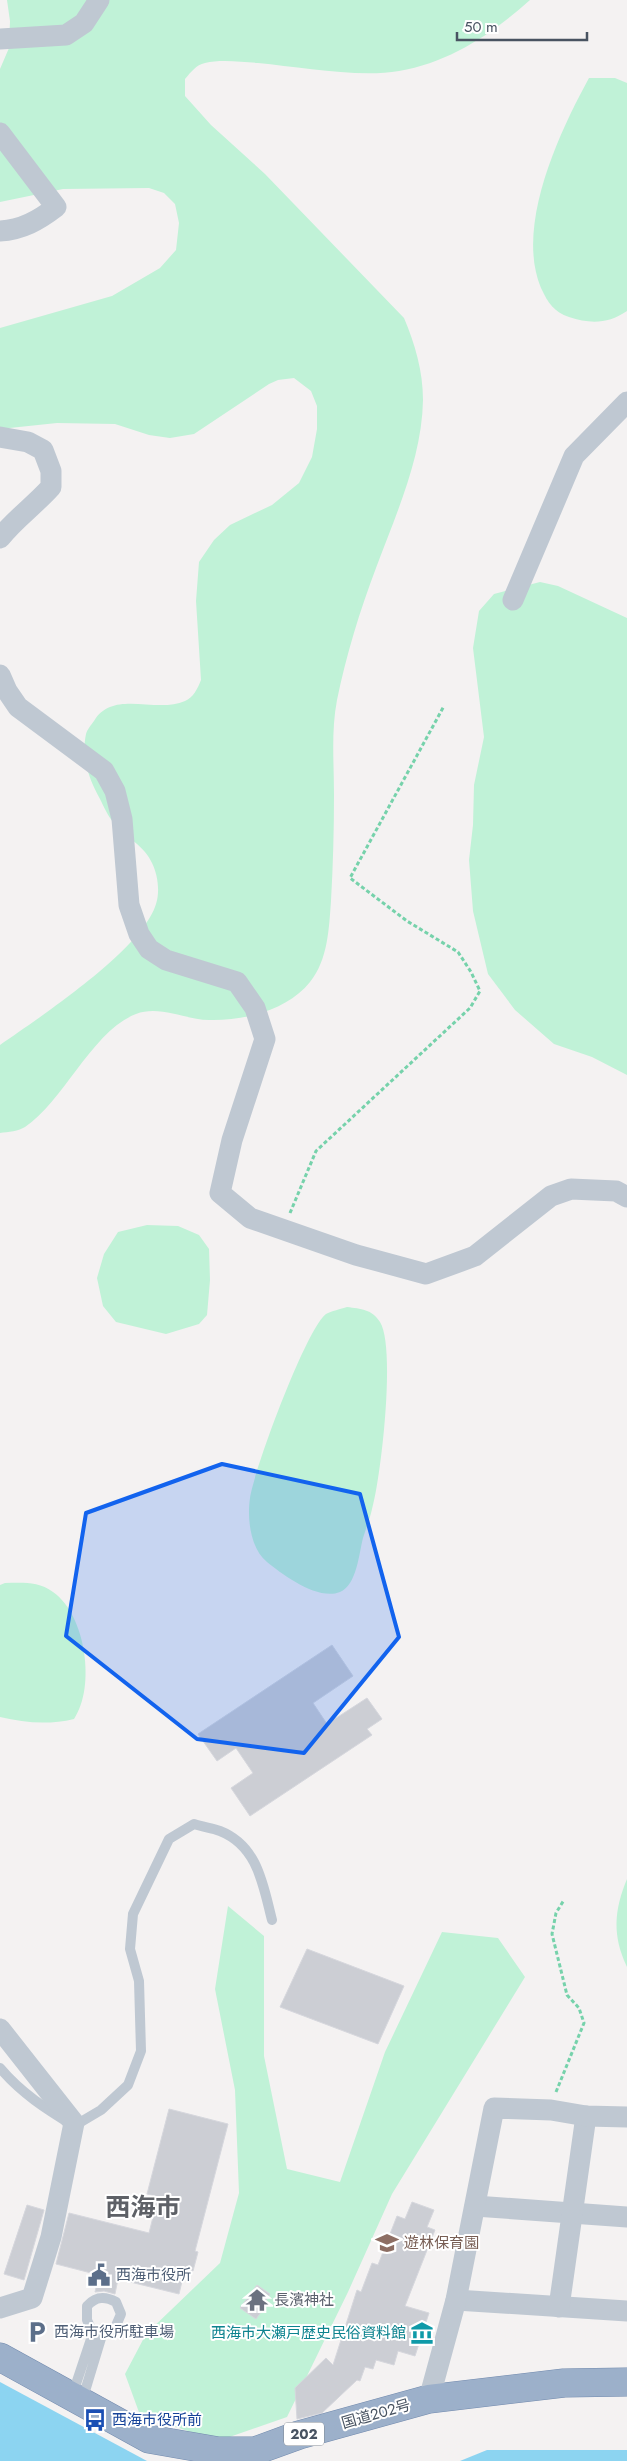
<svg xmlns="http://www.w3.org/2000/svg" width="627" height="2461" font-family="Jost,'Noto Sans JP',sans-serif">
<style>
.green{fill:#c0f2d7}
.water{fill:#8cd4f1}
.building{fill:#ccced4;stroke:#d6d7dd}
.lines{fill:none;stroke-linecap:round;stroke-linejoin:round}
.trunk-casing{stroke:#738bae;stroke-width:29}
.path{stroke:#76d2ab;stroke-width:3;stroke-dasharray:4 2.5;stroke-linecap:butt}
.service{stroke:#bfc8d2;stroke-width:10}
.minor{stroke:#bfc8d2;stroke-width:21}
.trunk{stroke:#9cb0ca;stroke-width:28}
.marked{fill:#1263ee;fill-opacity:0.2;stroke:#1263ee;stroke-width:4;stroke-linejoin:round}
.labels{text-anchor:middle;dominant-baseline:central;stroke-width:4;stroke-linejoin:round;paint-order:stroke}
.shield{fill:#fff;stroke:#7f8790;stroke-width:1}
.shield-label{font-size:14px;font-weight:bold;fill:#485361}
.education-label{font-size:15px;fill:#785e54;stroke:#fff;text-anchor:start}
.service-label{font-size:15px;fill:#4e5e75;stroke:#fff;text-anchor:start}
.worship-label{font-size:15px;fill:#5b616d;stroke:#fff;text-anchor:start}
.culture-label{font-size:15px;fill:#0d838f;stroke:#fff;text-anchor:end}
.street-label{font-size:15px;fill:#485361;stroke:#fff}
.transit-label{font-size:15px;fill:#164399;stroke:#fff;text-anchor:start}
.town-label{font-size:25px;font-weight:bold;fill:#5e6167;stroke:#fff}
</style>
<rect width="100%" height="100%" fill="#f4f2f2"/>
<g class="green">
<path d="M7 0H530C492 34 450 62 399 71 359 78 300 67 258 63 242 62 221 59 205 63 196 65 191 72 185 79V96L211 125 265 174 404 318C415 344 423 371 423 400 422 458 396 514 376 568 360 610 346 656 337 700 331 731 334 763 334 795 334 830 333 866 331 901 329 928 328 960 310 982 288 1010 244 1021 209 1020 186 1020 160 1005 136 1014 93 1030 63 1102 25 1127 19 1131 8 1132 0 1133V1045C40 1017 142 950 156 904 160 892 158 875 152 863 145 846 125 837 113 822 108 816 104 807 100 799 89 779 81 758 86 734 87 730 91 725 94 721 113 689 156 714 185 701 193 698 198 688 201 680L196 601 199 562 214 540 230 525 272 505 299 483 312 457 317 429V406L311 391 294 378 278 380 269 384 194 434 170 438 149 435 115 424 57 423 0 429V328L112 296 160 268 176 250 179 223 175 204 164 193 149 188 63 189 0 202V69L9 48 10 21Z"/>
<path d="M589 78H615L627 83V311C608 324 590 324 569 317 554 312 548 303 541 288 515 226 559 133 589 78Z"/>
<polygon points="540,582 558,586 627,618 627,1075 592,1057 554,1044 515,1010 488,974 473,911 469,860 473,825 474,785 484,737 473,648 479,611 494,594"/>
<polygon points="147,1225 178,1226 199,1235 209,1249 210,1280 207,1315 199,1324 166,1334 116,1322 103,1306 97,1278 104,1254 118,1232"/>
<path d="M347 1307C361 1309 372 1309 380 1322 396 1347 381 1478 372 1509 370 1519 366 1528 363 1538 359 1553 357 1585 340 1592 318 1601 283 1575 267 1562 250 1548 247 1518 250 1498 254 1470 306 1329 326 1314 331 1311 341 1309 347 1307Z"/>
<path d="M5 1583C22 1583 38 1581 53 1592 86 1615 96 1687 74 1719 49 1725 25 1723 0 1717V1585Z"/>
<path d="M627 1879V1967C612 1936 614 1910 627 1879Z"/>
<polygon points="228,1906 264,1936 264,2056 287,2169 340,2182 385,2052 442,1932 498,1938 525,1977 392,2194 348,2292 287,2417 218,2441 140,2415 125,2374 146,2334 220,2263 239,2193 235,2090 215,1989"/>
</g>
<g class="water">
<polygon points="0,2382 147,2461 0,2461"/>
<polygon points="487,2450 627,2450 627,2461 460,2461"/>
</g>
<g class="building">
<polygon points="332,1645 353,1676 313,1703 327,1724 367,1698 382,1719 367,1729 372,1735 250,1816 231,1788 253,1773 236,1748 217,1761 198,1734"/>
<polygon points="307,1949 404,1986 378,2044 280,2007"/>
<polygon points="169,2109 228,2124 195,2251 198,2252 193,2271 185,2269 179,2294 118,2279 115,2294 104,2291 95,2292 99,2275 56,2264 69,2213 149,2233 158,2197 147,2194"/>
<polygon points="412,2202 434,2210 427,2227 435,2230 405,2306 429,2313 415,2356 398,2351 394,2365 376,2360 373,2369 365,2367 360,2381 357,2380 322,2413 297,2419 295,2388 326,2358 333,2365 357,2290 361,2292 372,2263 378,2265 397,2216 405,2219"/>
<polygon points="27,2205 44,2210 24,2280 4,2274"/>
<polygon points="257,2285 270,2294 265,2302 267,2304 256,2319 240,2308"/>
</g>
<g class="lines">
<defs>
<polyline id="trunk" points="0,2357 149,2439 218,2451 255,2451 299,2435 429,2399 564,2383 627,2382"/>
</defs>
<use href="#trunk" class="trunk-casing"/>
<g class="path">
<polyline points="290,1213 316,1151 470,1008 480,991 471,972 458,952 407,921 350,878 444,706"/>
<polyline points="556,2092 584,2023 579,2008 567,1995 552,1934 556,1913 564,1900"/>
</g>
<g class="service">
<path d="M0 2068C21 2093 46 2109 74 2126L101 2110 128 2085 141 2051 139 1981 130 1949 133 1914 169 1839 194 1824C203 1827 212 1828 220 1831 258 1846 263 1885 272 1920"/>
<path d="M72 2396 93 2333 87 2320V2306C96 2296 105 2296 116 2302L121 2314 115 2328 102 2335 82 2401"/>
</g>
<g class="minor">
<polyline points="0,39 66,35 84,23 99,0"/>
<path d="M0 133 56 207C39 220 22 230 0 231"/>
<path d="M0 437 28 442 43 450 51 471V487C35 505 15 519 0 538"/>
<polyline points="513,600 574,456 627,402"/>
<polyline points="0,675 7,691 18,707 104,771 115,791 122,819 129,905 139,934 149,949 166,960 237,982 255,1008 265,1039 232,1140 220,1193 250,1218 356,1255 426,1274 475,1256 551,1196 571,1189 616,1191 627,1197"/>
<polyline points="0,2029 74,2123 51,2237 32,2298 0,2308"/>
<polyline points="475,2206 627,2217"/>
<polyline points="456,2300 627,2311"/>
<polyline points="559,2307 586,2116"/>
<polyline points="429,2399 456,2300 494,2108 551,2110 586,2116 627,2117"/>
</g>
<use href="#trunk" class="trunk"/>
</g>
<path class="marked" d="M222 1464 360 1494 399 1637 304 1753 197 1739 66 1636 86 1513Z"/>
<defs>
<symbol id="school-bare" viewBox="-9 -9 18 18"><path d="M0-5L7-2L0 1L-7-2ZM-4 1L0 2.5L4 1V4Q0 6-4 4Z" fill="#8d6e63" stroke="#fff" stroke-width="2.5" paint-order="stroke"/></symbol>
<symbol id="civic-bare" viewBox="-9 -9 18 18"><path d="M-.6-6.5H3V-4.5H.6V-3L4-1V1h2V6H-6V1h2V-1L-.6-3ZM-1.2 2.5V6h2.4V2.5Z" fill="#5c6f8a" stroke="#fff" stroke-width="2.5" paint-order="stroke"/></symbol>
<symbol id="temple-bare" viewBox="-9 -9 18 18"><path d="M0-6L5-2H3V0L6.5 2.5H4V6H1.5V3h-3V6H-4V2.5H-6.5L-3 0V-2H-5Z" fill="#6b7280" stroke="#fff" stroke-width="2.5" paint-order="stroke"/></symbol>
<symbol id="parking-bare" viewBox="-9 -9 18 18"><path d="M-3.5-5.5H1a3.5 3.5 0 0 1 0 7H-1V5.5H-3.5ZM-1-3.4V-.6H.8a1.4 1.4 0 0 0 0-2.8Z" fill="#5c6f8a" stroke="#fff" stroke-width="2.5" paint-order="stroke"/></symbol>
<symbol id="museum-bare" viewBox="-9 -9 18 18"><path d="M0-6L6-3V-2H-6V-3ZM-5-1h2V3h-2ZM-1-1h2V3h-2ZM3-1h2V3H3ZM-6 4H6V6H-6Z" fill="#0f9aa8" stroke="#fff" stroke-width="2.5" paint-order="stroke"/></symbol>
<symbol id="bus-bare" viewBox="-9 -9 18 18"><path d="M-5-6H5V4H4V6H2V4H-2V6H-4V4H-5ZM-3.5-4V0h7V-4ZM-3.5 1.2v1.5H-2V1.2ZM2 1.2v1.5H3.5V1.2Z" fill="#1a4fb4" stroke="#fff" stroke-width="2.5" paint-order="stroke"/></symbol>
</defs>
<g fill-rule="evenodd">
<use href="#school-bare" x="371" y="2227" width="32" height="32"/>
<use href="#civic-bare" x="83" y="2259" width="32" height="32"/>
<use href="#temple-bare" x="241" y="2284" width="32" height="32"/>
<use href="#parking-bare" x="21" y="2316" width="32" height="32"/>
<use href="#museum-bare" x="406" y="2317" width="32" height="32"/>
<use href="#bus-bare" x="79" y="2404" width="32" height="32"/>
</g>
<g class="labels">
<rect class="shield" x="284" y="2422.5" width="40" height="23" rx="4"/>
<g class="shield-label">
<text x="304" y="2434">202</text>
</g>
<g class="education-label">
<text x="404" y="2243">遊林保育園</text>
</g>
<g class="service-label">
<text x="116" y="2275">西海市役所</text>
<text x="54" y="2332">西海市役所駐車場</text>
</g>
<g class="worship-label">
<text x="274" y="2300">長濱神社</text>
</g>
<g class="culture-label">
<text x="406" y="2333">西海市大瀬戸歴史民俗資料館</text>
</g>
<g class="street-label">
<text transform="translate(376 2414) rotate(-16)">国道202号</text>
</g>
<g class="transit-label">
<text x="112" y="2420">西海市役所前</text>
</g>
<g class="town-label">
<text x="143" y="2207">西海市</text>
</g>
</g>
<path d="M457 32v8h130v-8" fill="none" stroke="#485361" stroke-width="2.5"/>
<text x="464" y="32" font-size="15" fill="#485361" stroke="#ffffff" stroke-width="4" paint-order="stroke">50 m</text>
</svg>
